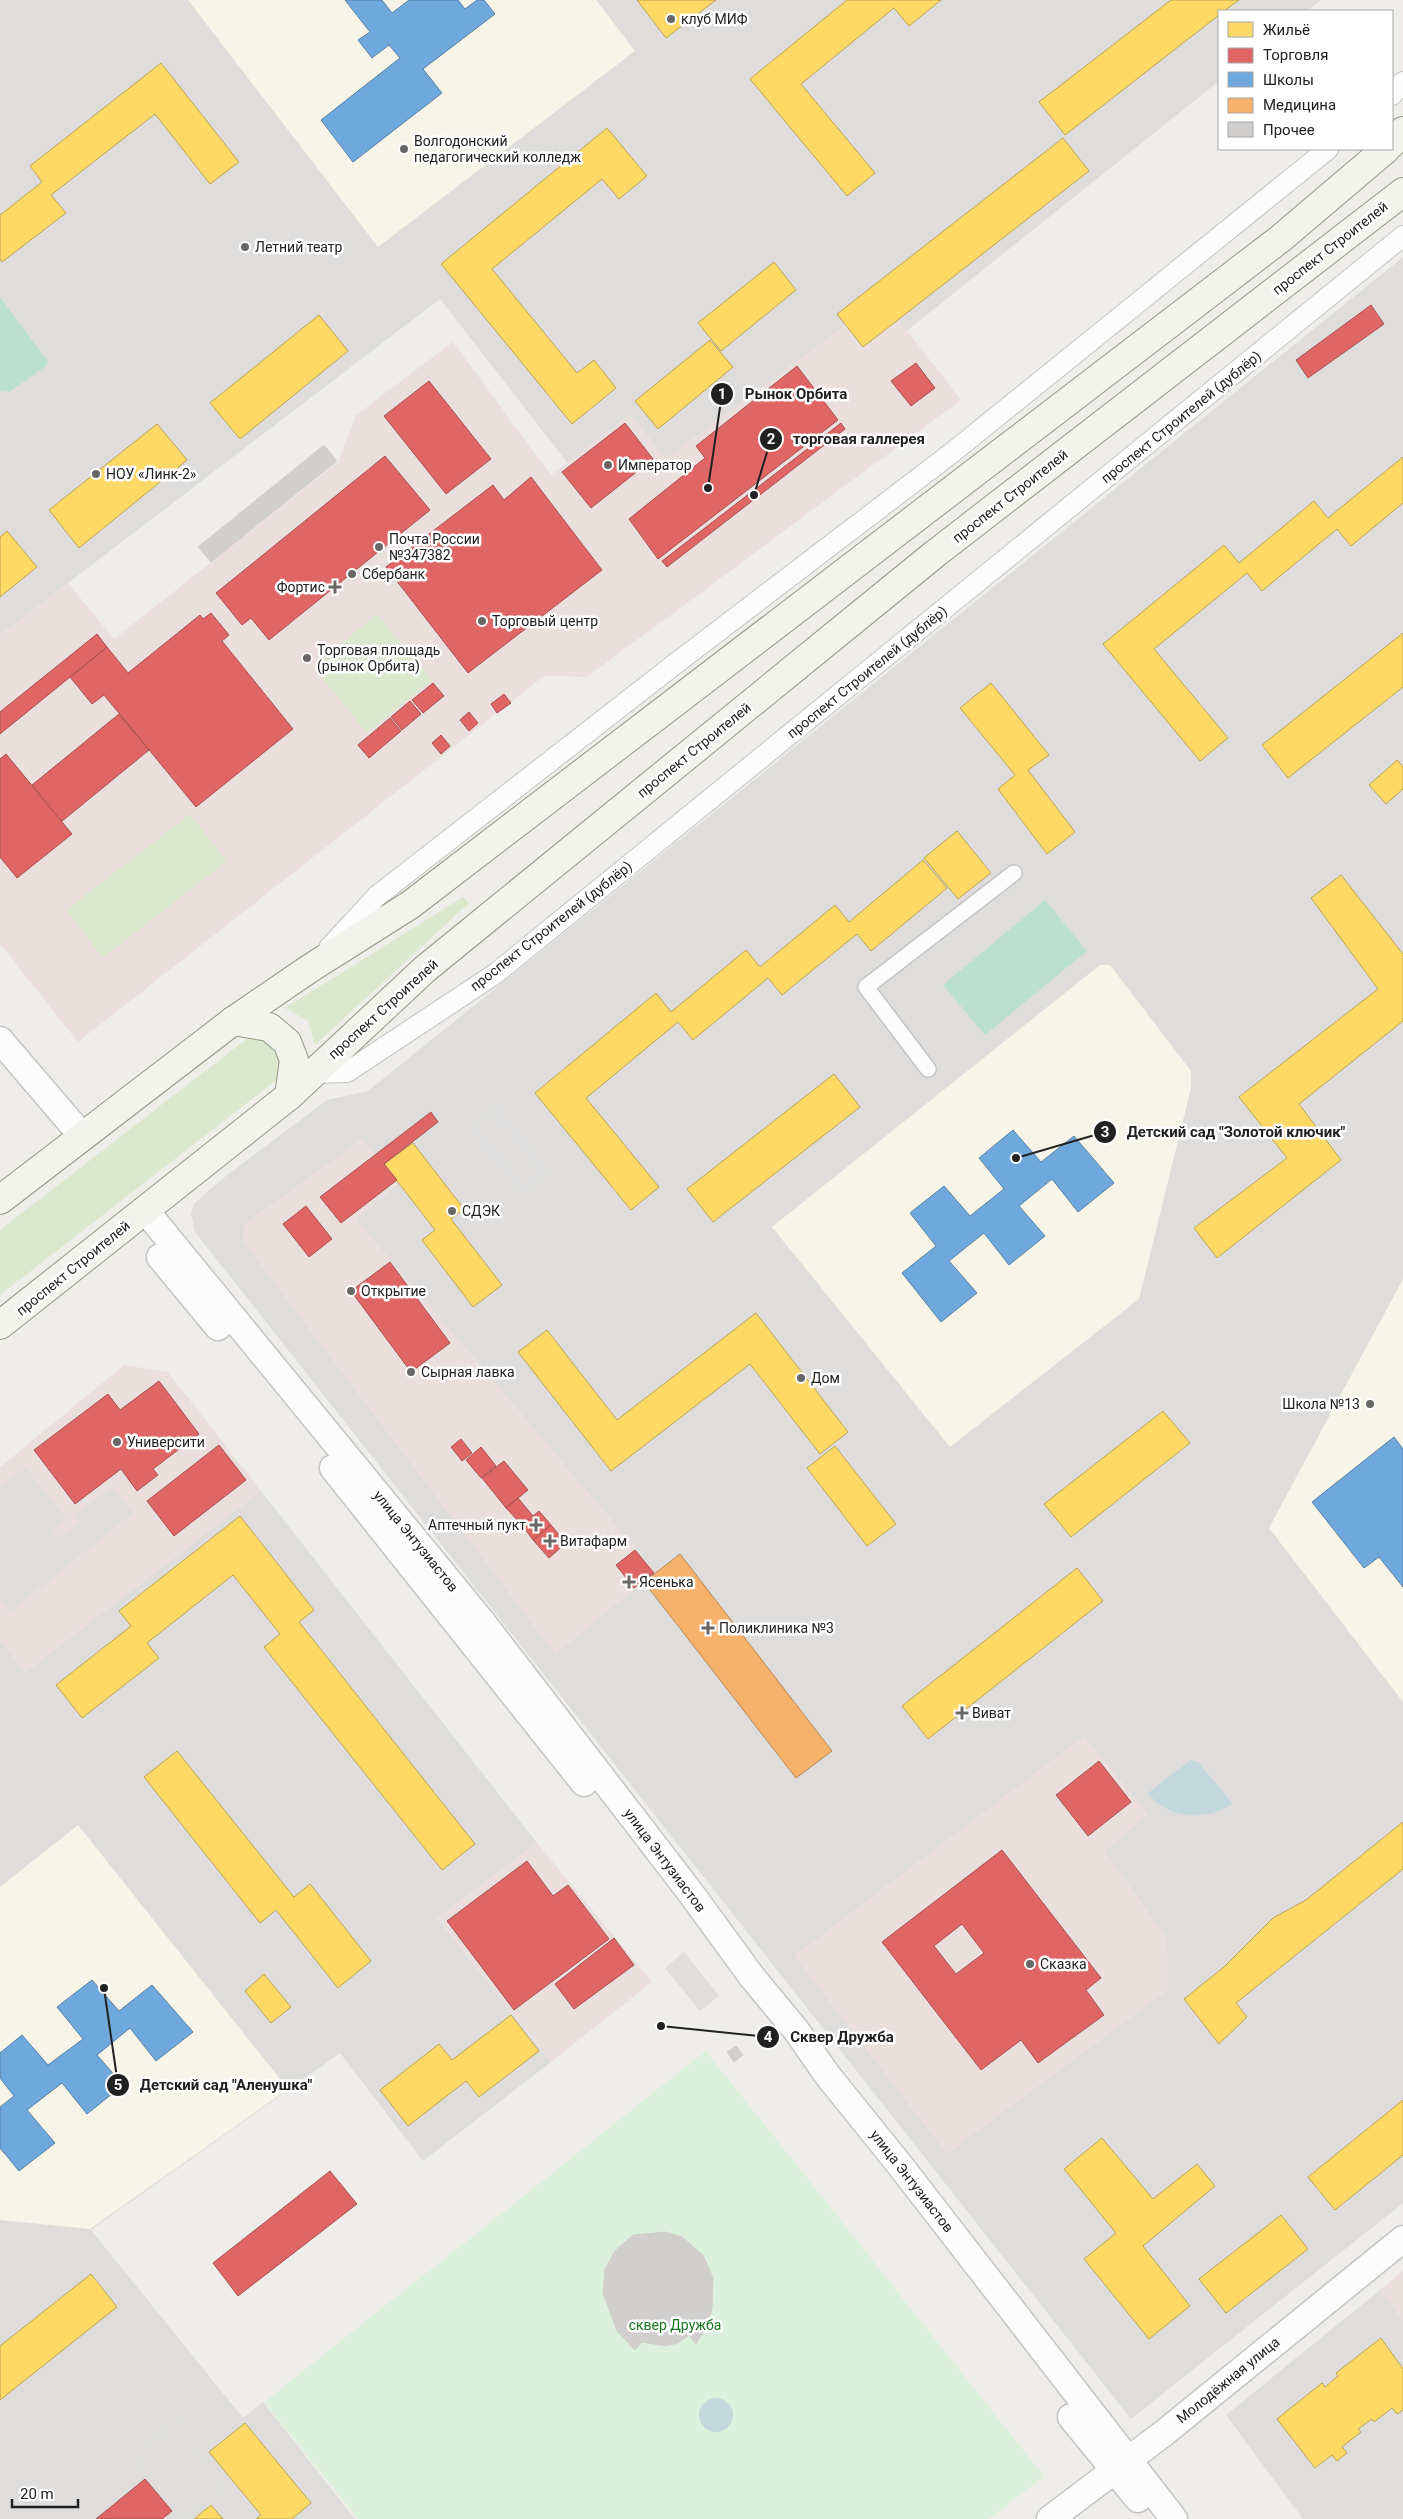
<svg xmlns="http://www.w3.org/2000/svg" width="1403" height="2519" font-family="Roboto,sans-serif">
<style>
.residential{fill:#dedddb}
.commercial{fill:#ebdfde}
.education{fill:#f6f5e8}
.grass{fill:#dce8cd}
.park{fill:#dcf1db}
.pitch{fill:#bbe0d0}
.parking{fill:#dfdedd}
.water{fill:#c2d8dd}
.homes{fill:#ffd966;stroke:#bca251}
.shops{fill:#e06666;stroke:#a75151;fill-rule:evenodd}
.schools{fill:#6fa8dc;stroke:#5880a4}
.health{fill:#f6b26b;stroke:#b68655}
.building{fill:#d1cfcd;stroke:#d2cfcc}
.lines{fill:none;stroke-linecap:round;stroke-linejoin:round}
.pedestrian-casing{stroke:#c5c4c2;stroke-width:18}
.minor-casing{stroke:#c5c4c2;stroke-width:22}
.tertiary-casing{stroke:#c5c4c2;stroke-width:29}
.secondary-casing{stroke:#969784;stroke-width:30}
.pedestrian{stroke:#fdfcfc;stroke-width:15}
.minor{stroke:#fdfcfc;stroke-width:20}
.tertiary{stroke:#fdfcfc;stroke-width:26}
.secondary{stroke:#f2f3ed;stroke-width:28}
.poi-dot{fill:#696867;stroke:#fff;stroke-width:2}
.labels{text-anchor:middle;dominant-baseline:central;stroke-width:5;stroke-linejoin:round;paint-order:stroke}
.poi-label{font-size:14px;fill:#212121;stroke:#fff;text-anchor:start}
.street-label{font-size:14px;fill:#212121;stroke:#fff}
.park-label{font-size:14px;fill:#1a7520;stroke:#fff}
.leader{fill:none;stroke:#212121;stroke-width:2}
.callout-dot{fill:#212121;stroke:#fff;stroke-width:2}
.mark-label{font-size:15px;text-anchor:middle;font-weight:bold;fill:#fff}
.callout-label{font-size:15px;text-anchor:middle;font-weight:bold;fill:#212121;stroke:#fff;stroke-width:5;stroke-linejoin:round;paint-order:stroke}
</style>
<rect width="100%" height="100%" fill="#efedea"/>
<g class="residential">
<polygon points="0,0 1321,0 1307,11 1219,11 1219,81 874,357 632,546 440,299 0,635"/>
<polygon points="1403,257 1403,2203 1131,2419 195,1232 191,1214 194,1204 217,1183 327,1100 368,1091"/>
<polygon points="261,1491 537,1843 437,1918 551,2062 423,2161 340,2053 91,2230 243,2418 263,2402 355,2519 0,2519 0,1640 25,1672"/>
<polygon points="1380,2290 1403,2320 1403,2519 1303,2519 1226,2415"/>
</g>
<g class="commercial">
<polygon points="882,298 961,400 587,677 544,676 78,1042 0,944 0,635 68,583 114,639 338,462 356,415 453,342 551,475 630,414 666,458"/>
<polygon points="362,1139 399,1183 356,1219 656,1572 555,1654 244,1243 242,1233 247,1222"/>
<polygon points="124,1365 168,1372 261,1491 25,1673 0,1640 0,1467"/>
<polygon points="1084,1736 1148,1814 1105,1851 1167,1938 1168,1990 947,2154 794,1956"/>
<polygon points="537,1843 652,1982 551,2062 437,1918"/>
<polygon points="1403,2271 1403,2320 1380,2290"/>
</g>
<g class="education">
<polygon points="188,0 596,0 635,51 378,247"/>
<polygon points="1100,965 1110,965 1191,1071 1191,1088 1139,1299 950,1447 772,1227"/>
<polygon points="1403,1279 1403,1702 1269,1528"/>
<polygon points="78,1825 288,2089 90,2229 0,2220 0,1887"/>
</g>
<g class="grass">
<polygon points="377,614 432,680 367,733 313,667"/>
<polygon points="190,814 227,861 103,958 66,910"/>
<polygon points="463,897 469,903 315,1045 308,1021 285,1008"/>
<polygon points="249,1037 270,1041 282,1058 278,1079 0,1295 0,1230"/>
</g>
<polygon class="park" points="706,2051 1044,2476 989,2519 358,2519 264,2402"/>
<g class="pitch">
<polygon points="0,297 48,362 46,366 9,392 0,391"/>
<polygon points="1045,900 1087,951 985,1035 943,985"/>
</g>
<g class="parking">
<polygon points="495,1109 546,1174 524,1191 473,1127"/>
<polygon points="26,1468 66,1519 52,1530 58,1538 80,1523 75,1516 112,1487 133,1513 10,1612 0,1600 0,1486"/>
<polygon points="684,1952 719,1996 700,2011 665,1968"/>
<polygon points="176,2422 226,2485 186,2519 135,2455"/>
</g>
<g class="water">
<path d="M1191 1760 1198 1762 1232 1803 1229 1806C1201 1821 1169 1819 1148 1793Z"/>
<circle cx="716" cy="2415" r="17"/>
</g>
<g class="homes">
<polygon points="637,0 716,0 666,38"/>
<polygon points="847,0 941,0 909,26 894,8 801,84 875,173 847,196 750,79"/>
<polygon points="1171,0 1239,0 1224,11 1219,11 1219,15 1065,135 1039,102"/>
<polygon points="161,63 239,162 210,184 155,114 51,195 66,213 2,262 0,259 0,215 42,182 30,166"/>
<polygon points="607,128 647,176 619,199 602,179 492,269 577,373 594,360 616,388 572,424 441,264"/>
<polygon points="1063,138 1089,171 863,347 837,314"/>
<polygon points="774,262 796,290 721,351 698,323"/>
<polygon points="319,315 348,351 240,439 210,403"/>
<polygon points="710,340 733,367 658,429 635,401"/>
<polygon points="157,424 187,460 79,548 49,510"/>
<polygon points="1403,457 1403,503 1351,546 1337,529 1262,591 1247,573 1154,649 1228,738 1200,761 1103,644 1224,545 1239,563 1314,501 1328,518"/>
<polygon points="7,531 37,567 0,597 0,537"/>
<polygon points="1403,633 1403,687 1288,778 1262,745"/>
<polygon points="991,683 1049,755 1028,770 1075,832 1047,854 998,789 1015,775 960,708"/>
<polygon points="1397,760 1403,767 1403,789 1386,804 1369,785"/>
<polygon points="957,831 991,873 958,899 924,858"/>
<polygon points="923,860 947,888 871,951 857,934 782,995 768,978 693,1040 678,1022 586,1098 659,1187 631,1210 535,1093 656,993 671,1012 746,950 760,967 835,905 849,922"/>
<polygon points="1341,875 1403,954 1403,1021 1299,1104 1341,1160 1217,1258 1194,1228 1287,1158 1239,1097 1378,989 1311,898"/>
<polygon points="834,1074 860,1107 713,1222 687,1189"/>
<polygon points="413,1143 464,1209 451,1219 502,1285 473,1307 422,1240 435,1230 384,1164"/>
<polygon points="756,1313 848,1432 820,1454 750,1364 611,1471 518,1352 547,1330 617,1420"/>
<polygon points="1163,1411 1190,1443 1071,1537 1044,1504"/>
<polygon points="835,1446 896,1524 867,1546 807,1468"/>
<polygon points="240,1516 314,1610 299,1622 475,1844 442,1870 264,1647 280,1634 233,1575 147,1643 159,1658 82,1718 56,1685 131,1626 119,1611"/>
<polygon points="1077,1568 1103,1601 928,1739 902,1706"/>
<polygon points="177,1751 294,1897 310,1884 371,1961 338,1988 276,1910 260,1923 144,1777"/>
<polygon points="1403,1822 1403,1869 1236,2003 1247,2017 1219,2044 1184,1999 1224,1967 1273,1918 1306,1900"/>
<polygon points="264,1974 291,2007 271,2023 245,1991"/>
<polygon points="511,2015 539,2051 479,2097 466,2081 408,2126 380,2090 439,2044 452,2060"/>
<polygon points="1403,2100 1403,2155 1335,2210 1308,2177"/>
<polygon points="1102,2138 1153,2199 1197,2164 1215,2186 1143,2246 1190,2306 1149,2339 1084,2259 1116,2233 1064,2169"/>
<polygon points="1281,2215 1308,2249 1226,2313 1199,2279"/>
<polygon points="91,2274 117,2307 0,2400 0,2346"/>
<polygon points="1381,2338 1403,2369 1403,2410 1397,2414 1392,2408 1374,2422 1372,2419 1358,2429 1361,2432 1342,2447 1347,2453 1337,2461 1332,2455 1315,2468 1277,2419 1322,2383 1325,2387 1338,2376 1336,2373"/>
<polygon points="245,2423 311,2503 292,2519 256,2519 261,2515 209,2452"/>
<polygon points="211,2505 223,2519 194,2519"/>
</g>
<g class="shops">
<polygon points="1371,305 1384,324 1308,378 1296,360"/>
<polygon points="916,363 935,388 911,406 891,381"/>
<polygon points="797,366 838,420 658,559 629,519 705,458 696,446"/>
<polygon points="429,381 491,459 446,494 384,416"/>
<polygon points="625,423 653,459 591,508 562,472"/>
<polygon points="841,423 845,429 667,567 662,561"/>
<polygon points="385,456 430,510 269,640 251,618 242,625 216,593"/>
<polygon points="531,477 602,570 468,673 386,567 493,485 504,500"/>
<polygon points="211,613 229,635 222,641 293,729 196,807 104,695 92,704 70,677 107,647 128,673 200,615 203,619"/>
<polygon points="97,634 107,647 0,734 0,712"/>
<polygon points="433,683 444,696 423,713 412,700"/>
<polygon points="504,694 511,703 497,713 491,704"/>
<polygon points="410,701 421,714 402,730 391,717"/>
<polygon points="469,712 478,723 469,731 460,720"/>
<polygon points="119,714 149,750 61,822 32,785"/>
<polygon points="390,718 401,731 369,758 358,745"/>
<polygon points="441,735 450,746 441,754 432,743"/>
<polygon points="6,754 72,834 17,878 0,857 0,759"/>
<polygon points="431,1112 438,1122 384,1164 397,1180 341,1223 320,1197"/>
<polygon points="306,1206 332,1239 309,1257 283,1224"/>
<polygon points="390,1262 450,1343 411,1372 351,1291"/>
<polygon points="159,1381 199,1434 153,1469 158,1475 137,1491 121,1469 75,1504 34,1450 108,1394 120,1410"/>
<polygon points="461,1439 472,1453 462,1461 451,1447"/>
<polygon points="219,1445 246,1480 174,1536 147,1501"/>
<polygon points="481,1447 496,1466 481,1478 466,1460"/>
<polygon points="504,1461 528,1490 506,1508 482,1478"/>
<polygon points="518,1498 533,1516 522,1525 506,1508"/>
<polygon points="539,1511 551,1525 533,1540 522,1525"/>
<polygon points="551,1525 566,1543 549,1558 533,1540"/>
<polygon points="635,1550 654,1573 634,1588 616,1565"/>
<polygon points="1099,1761 1131,1802 1088,1836 1056,1795"/>
<path d="M1002 1850 1101 1978 1086 1990 1104 2015 1038 2063 1021 2040 981 2070 882 1942ZM962 1924 984 1953 956 1974 934 1946Z"/>
<polygon points="527,1861 553,1896 568,1885 609,1939 514,2010 447,1921"/>
<polygon points="614,1938 634,1965 574,2009 555,1984"/>
<polygon points="330,2171 357,2204 238,2296 213,2263"/>
<polygon points="145,2479 172,2511 162,2519 96,2519"/>
</g>
<g class="schools">
<polygon points="345,0 382,0 392,13 409,0 458,0 465,9 477,0 484,0 495,14 423,69 442,93 353,162 321,120 400,58 389,45 372,58 358,40 370,32"/>
<polygon points="1013,1130 1041,1162 1074,1136 1114,1183 1078,1212 1052,1179 1019,1206 1045,1236 1009,1265 984,1233 949,1261 977,1293 941,1322 902,1273 936,1246 910,1213 944,1186 970,1216 1004,1189 979,1158"/>
<polygon points="1394,1437 1403,1449 1403,1587 1379,1557 1364,1568 1312,1502"/>
<polygon points="92,1980 119,2011 152,1985 193,2032 156,2061 130,2028 97,2055 123,2085 87,2114 62,2083 27,2110 55,2143 19,2171 0,2148 0,2107 14,2096 0,2078 0,2053 22,2035 48,2065 83,2039 57,2007"/>
</g>
<polygon class="health" points="680,1554 832,1751 796,1778 644,1582"/>
<g class="building">
<polygon points="324,445 337,461 211,562 198,547"/>
<polygon points="736,2046 743,2055 734,2062 727,2052"/>
<polygon points="666,2232 682,2237 703,2255 713,2278 712,2308 708,2325 696,2344 689,2335 678,2343 665,2346 642,2342 635,2350 617,2331 603,2293 605,2269 615,2251 633,2235"/>
</g>
<g class="lines">
<defs>
<polyline id="pedestrian" points="928,1069 866,987 1014,873"/>
<g id="minor">
<polyline points="1392,95 1403,82"/>
<polyline points="329,948 377,896 675,664 953,452 1328,149"/>
<polyline points="312,1073 347,1072 495,974 1403,236"/>
</g>
<g id="tertiary">
<polyline points="0,1040 83,1137"/>
<polyline points="145,1210 483,1623 690,1892 752,1977 796,2030 828,2076 899,2164 1174,2519"/>
<polyline points="160,1257 218,1327"/>
<polyline points="333,1468 584,1783"/>
<polyline points="1071,2417 1138,2499"/>
<polyline points="1050,2519 1164,2433 1403,2239"/>
</g>
<g id="secondary">
<polyline points="1392,143 1403,131"/>
<polyline points="233,1021 269,1027 287,1042 294,1060 289,1096"/>
<polyline points="0,1200 233,1021 309,969 410,905 1280,239 1386,149"/>
<polyline points="0,1325 289,1096 425,969 936,553 1403,192"/>
</g>
</defs>
<use href="#pedestrian" class="pedestrian-casing"/>
<use href="#minor" class="minor-casing"/>
<use href="#tertiary" class="tertiary-casing"/>
<use href="#secondary" class="secondary-casing"/>
<use href="#pedestrian" class="pedestrian"/>
<use href="#minor" class="minor"/>
<use href="#tertiary" class="tertiary"/>
<use href="#secondary" class="secondary"/>
</g>
<g class="poi-dot">
<circle cx="671" cy="19" r="5"/>
<circle cx="404" cy="149" r="5"/>
<circle cx="245" cy="247" r="5"/>
<circle cx="608" cy="465" r="5"/>
<circle cx="96" cy="474" r="5"/>
<circle cx="379" cy="547" r="5"/>
<circle cx="352" cy="574" r="5"/>
<path d="M332.5 579.5h5v5h5v5h-5v5h-5v-5h-5v-5h5z"/>
<circle cx="482" cy="621" r="5"/>
<circle cx="307" cy="658" r="5"/>
<circle cx="452" cy="1211" r="5"/>
<circle cx="351" cy="1291" r="5"/>
<circle cx="411" cy="1372" r="5"/>
<circle cx="801" cy="1378" r="5"/>
<circle cx="1370" cy="1404" r="5"/>
<circle cx="117" cy="1442" r="5"/>
<path d="M533.5 1517.5h5v5h5v5h-5v5h-5v-5h-5v-5h5z"/>
<path d="M547.5 1533.5h5v5h5v5h-5v5h-5v-5h-5v-5h5z"/>
<path d="M626.5 1574.5h5v5h5v5h-5v5h-5v-5h-5v-5h5z"/>
<path d="M705.5 1620.5h5v5h5v5h-5v5h-5v-5h-5v-5h5z"/>
<path d="M959.5 1705.5h5v5h5v5h-5v5h-5v-5h-5v-5h5z"/>
<circle cx="1030" cy="1964" r="5"/>
</g>
<g class="labels">
<g class="poi-label">
<text x="681" y="19">клуб МИФ</text>
<text x="414" y="141">Волгодонский<tspan x="414" dy="16">педагогический колледж</tspan></text>
<text x="255" y="247">Летний театр</text>
<text x="618" y="465">Император</text>
<text x="106" y="474">НОУ «Линк-2»</text>
<text x="389" y="539">Почта России<tspan x="389" dy="16">№347382</tspan></text>
<text x="362" y="574">Сбербанк</text>
<text x="325" y="587" text-anchor="end">Фортис</text>
<text x="492" y="621">Торговый центр</text>
<text x="317" y="650">Торговая площадь<tspan x="317" dy="16">(рынок Орбита)</tspan></text>
<text x="462" y="1211">СДЭК</text>
<text x="361" y="1291">Открытие</text>
<text x="421" y="1372">Сырная лавка</text>
<text x="811" y="1378">Дом</text>
<text x="1360" y="1404" text-anchor="end">Школа №13</text>
<text x="127" y="1442">Университи</text>
<text x="526" y="1525" text-anchor="end">Аптечный пукт</text>
<text x="560" y="1541">Витафарм</text>
<text x="639" y="1582">Ясенька</text>
<text x="719" y="1628">Поликлиника №3</text>
<text x="972" y="1713">Виват</text>
<text x="1040" y="1964">Сказка</text>
</g>
<g class="street-label">
<text transform="translate(1330 248) rotate(-38)">проспект Строителей</text>
<text transform="translate(1181 417) rotate(-39)">проспект Строителей (дублёр)</text>
<text transform="translate(1010 496) rotate(-38)">проспект Строителей</text>
<text transform="translate(867 672) rotate(-39)">проспект Строителей (дублёр)</text>
<text transform="translate(694 750) rotate(-39)">проспект Строителей</text>
<text transform="translate(551 926) rotate(-38)">проспект Строителей (дублёр)</text>
<text transform="translate(383 1009) rotate(-42)">проспект Строителей</text>
<text transform="translate(73 1268) rotate(-39)">проспект Строителей</text>
<text transform="translate(416 1541) rotate(51)">улица Энтузиастов</text>
<text transform="translate(665 1860) rotate(53)">улица Энтузиастов</text>
<text transform="translate(912 2181) rotate(52)">улица Энтузиастов</text>
<text transform="translate(1228 2380) rotate(-39)">Молодёжная улица</text>
</g>
<g class="park-label">
<text x="675" y="2325">сквер Дружба</text>
</g>
</g>
<path class="leader" d="M708 488L722 394M754 495L771 439M1016 1158L1105 1132M661 2026L768 2037M104 1988L118 2085"/>
<g class="callout-dot">
<circle cx="708" cy="488" r="5"/>
<circle cx="754" cy="495" r="5"/>
<circle cx="1016" cy="1158" r="5"/>
<circle cx="661" cy="2026" r="5"/>
<circle cx="104" cy="1988" r="5"/>
<circle cx="722" cy="394" r="12"/>
<circle cx="771" cy="439" r="12"/>
<circle cx="1105" cy="1132" r="12"/>
<circle cx="768" cy="2037" r="12"/>
<circle cx="118" cy="2085" r="12"/>
</g>
<g class="mark-label">
<text x="722" y="399">1</text>
<text x="771" y="444">2</text>
<text x="1105" y="1137">3</text>
<text x="768" y="2042">4</text>
<text x="118" y="2090">5</text>
</g>
<g class="callout-label">
<text x="796" y="399">Рынок Орбита</text>
<text x="859" y="444">торговая галлерея</text>
<text x="1236" y="1137">Детский сад "Золотой ключик"</text>
<text x="842" y="2042">Сквер Дружба</text>
<text x="226" y="2090">Детский сад "Аленушка"</text>
</g>
<rect x="1218" y="10" width="175" height="140" fill="#ffffff" stroke="#a6a6a6"/>
<rect x="1228" y="22" width="25" height="15" fill="#ffd966" stroke="#a6a6a6"/>
<text x="1263" y="35" font-size="15" fill="#212121">Жильё</text>
<rect x="1228" y="48" width="25" height="15" fill="#e06666" stroke="#a6a6a6"/>
<text x="1263" y="60" font-size="15" fill="#212121">Торговля</text>
<rect x="1228" y="72" width="25" height="15" fill="#6fa8dc" stroke="#a6a6a6"/>
<text x="1263" y="85" font-size="15" fill="#212121">Школы</text>
<rect x="1228" y="98" width="25" height="15" fill="#f6b26b" stroke="#a6a6a6"/>
<text x="1263" y="110" font-size="15" fill="#212121">Медицина</text>
<rect x="1228" y="122" width="25" height="15" fill="#d1cfcd" stroke="#a6a6a6"/>
<text x="1263" y="135" font-size="15" fill="#212121">Прочее</text>
<path d="M12 2499v8h66v-8" fill="none" stroke="#212121" stroke-width="2.5"/>
<text x="20" y="2499" font-size="15" fill="#212121" stroke="#ffffff" stroke-width="4" paint-order="stroke">20 m</text>
</svg>
